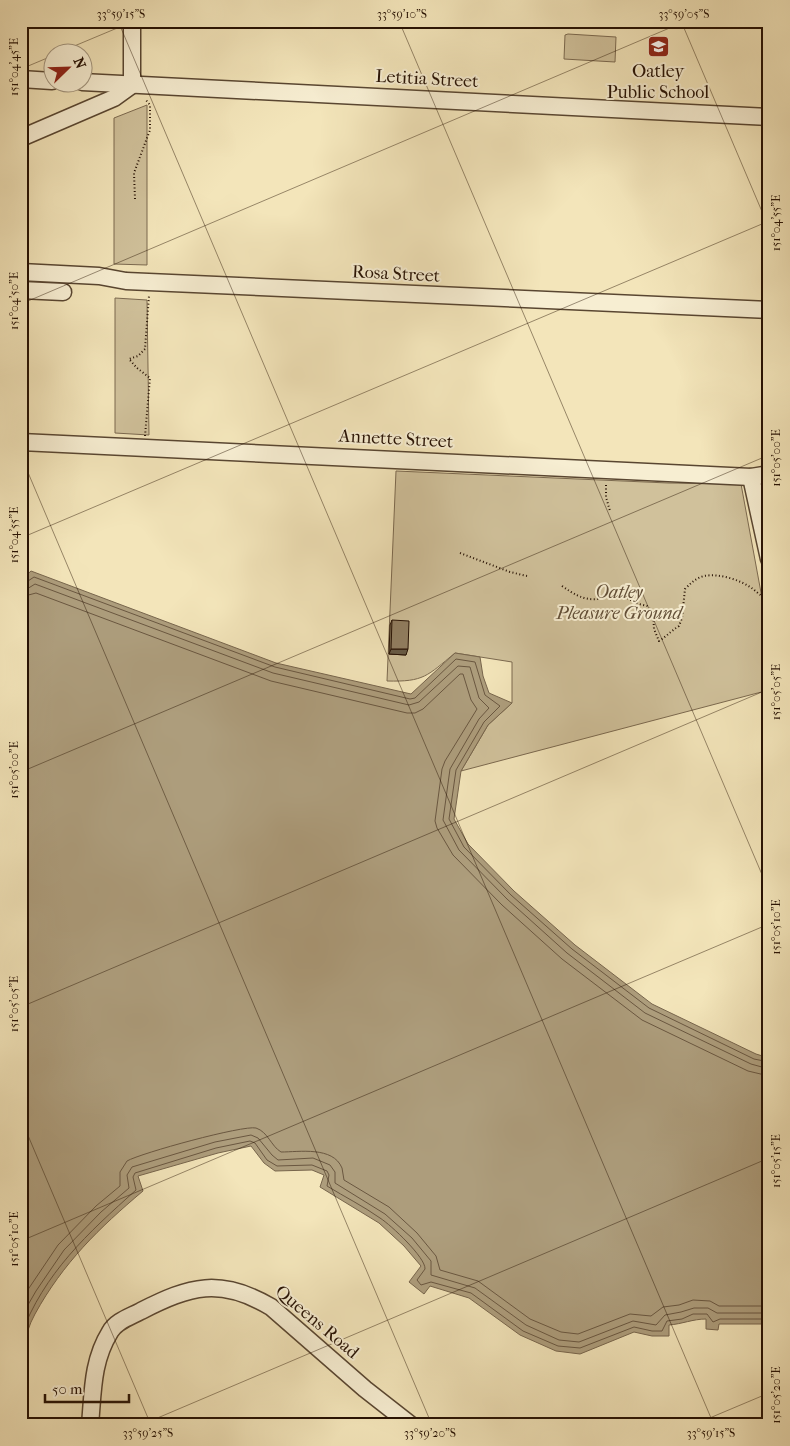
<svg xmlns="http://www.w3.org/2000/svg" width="790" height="1446" font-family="'IM FELL French Canon',serif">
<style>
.green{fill:#d0c19b;stroke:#7b694f}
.water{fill:#ad9d7c;stroke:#77654c}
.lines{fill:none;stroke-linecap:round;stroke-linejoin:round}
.shore{stroke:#6a5740;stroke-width:1}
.minor-casing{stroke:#594631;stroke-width:19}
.path{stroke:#261103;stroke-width:2;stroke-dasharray:1 2.5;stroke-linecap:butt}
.minor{stroke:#f7eed2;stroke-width:16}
.wall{fill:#7d6d54;stroke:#261103}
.shaded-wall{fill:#665945;stroke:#261103}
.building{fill:#917f62;stroke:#261103}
.ticks{fill:none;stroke:#261103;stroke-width:1;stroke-opacity:0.45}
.labels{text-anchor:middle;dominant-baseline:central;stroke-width:4;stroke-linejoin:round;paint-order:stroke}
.poi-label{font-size:18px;fill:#261103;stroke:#f7eed2}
.street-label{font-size:18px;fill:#261103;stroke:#f7eed2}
.park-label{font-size:18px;font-style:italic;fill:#624f38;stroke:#f7eed2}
.neatline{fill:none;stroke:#261103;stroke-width:2}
.ticks-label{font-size:12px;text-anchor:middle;fill:#261103}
</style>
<rect width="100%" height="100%" fill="#f3e5ba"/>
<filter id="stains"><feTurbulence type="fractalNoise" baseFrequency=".004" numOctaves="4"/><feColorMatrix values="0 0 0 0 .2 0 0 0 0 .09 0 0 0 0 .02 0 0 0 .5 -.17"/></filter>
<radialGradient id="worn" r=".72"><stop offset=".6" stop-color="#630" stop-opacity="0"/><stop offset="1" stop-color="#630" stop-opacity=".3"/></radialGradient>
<g class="green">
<polygon points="568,34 616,37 615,62 564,59 565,35"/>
<polygon points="147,105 147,265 114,264 114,118"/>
<polygon points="115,298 147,300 149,435 115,433"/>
<path d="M396 471 668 483 741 484 769 636V690L461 771 488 725 512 703V662L455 653C427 676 424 682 387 681Z"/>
</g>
<path class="water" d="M31 571 276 663 411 694 455 653 480 657 483 676 489 693 512 703 488 725 461 771 454 819 468 844 514 891 575 945 652 1004 756 1054 769 1058V1324H719L718 1330 706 1329V1319C693 1319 682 1324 669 1325V1336H652L634 1332 580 1354 556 1351 520 1335 469 1298 430 1286 424 1294 409 1282 421 1266 404 1246 379 1223 320 1187 324 1175 312 1170 275 1171 264 1163 251 1146 218 1153 138 1176 143 1191C99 1228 63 1263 35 1314 29 1324 26 1338 21 1349V580Z"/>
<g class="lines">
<g class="shore">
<polyline points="21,583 25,583 34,577 275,667 410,699 415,698 456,659 475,662 485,695 500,706 484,722 456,770 449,819 464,847 511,895 572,949 649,1008 754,1059 769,1062"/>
<polyline points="21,590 27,589 35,584 273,673 409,705 419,702 458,666 470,667 479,698 489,708 479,719 450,769 443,820 459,850 507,899 567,953 645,1013 751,1064 769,1069"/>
<polyline points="21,597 36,593 271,681 407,713 415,713 423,709 460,674 463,674 471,700 477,709 445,761 442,769 435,821 437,828 453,855 502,905 562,959 642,1020 748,1071 769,1076"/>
<path d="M21 1300 58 1245 96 1206 120 1186V1172L127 1161C141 1153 243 1125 256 1128 268 1132 271 1146 281 1152 299 1152 333 1146 342 1168 343 1172 343 1176 344 1180L389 1207 417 1233 436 1256 440 1270 478 1281 530 1319 561 1332 578 1334 630 1314 651 1316 663 1307 679 1305 693 1300 710 1301 719 1306H769"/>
<polyline points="21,1317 36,1291 64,1250 101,1212 129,1188 127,1175 132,1167 215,1142 251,1135 258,1138 272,1155 278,1160 313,1158 330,1165 335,1172 335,1183 385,1214 412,1238 431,1261 431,1275 475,1288 526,1325 559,1340 579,1342 633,1321 656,1325 665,1315 681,1312 694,1308 708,1308 717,1313 769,1313"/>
<path d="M21 1335C44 1273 88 1233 136 1190L133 1177 135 1173 216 1148 250 1141 255 1143 267 1160 277 1166 312 1165 327 1171 329 1175 327 1186C345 1197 363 1206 380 1218 391 1225 426 1258 425 1269L417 1280 421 1285 431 1282 471 1293 523 1331 558 1346 580 1348 634 1327 652 1331H662L667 1321 682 1319 693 1314H707L713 1322 720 1319H769"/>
</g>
<defs>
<g id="minor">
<polyline points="21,79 52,81"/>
<polyline points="82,82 769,117"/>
<polyline points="21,138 114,98 132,85 132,21"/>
<polyline points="21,272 99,276 126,281 769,310"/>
<polyline points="21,290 63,292"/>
<polyline points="21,442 751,477 769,474"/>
<polyline points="751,477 769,559"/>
<path d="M90 1425C93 1392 92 1361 110 1332 116 1321 130 1317 141 1311 190 1286 220 1277 271 1307L365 1389 411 1425"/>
</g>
</defs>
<use href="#minor" class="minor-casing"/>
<g class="path">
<polyline points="135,199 134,173 150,130 150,105 145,99"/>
<polyline points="145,436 150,378 137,368 129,359 138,356 145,349 149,296"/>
<polyline points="606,485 606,497 610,511"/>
<polyline points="460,553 510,572 527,576"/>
<path d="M562 586C585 602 593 602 619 594L639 604 647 606 653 612 654 629 659 641C667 636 671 631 679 626L682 618 685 589C691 583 696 578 704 576 719 573 741 580 753 589 758 593 762 597 769 600"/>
</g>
<use href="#minor" class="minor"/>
</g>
<polygon class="wall" points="392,620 406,655 389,654 390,625"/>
<polygon class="shaded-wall" points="391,649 408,649 406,655 389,654"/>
<polygon class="building" points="392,620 409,621 408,649 391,649"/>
<path class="ticks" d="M118 21 714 1425M399 21 769 891M681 21 769 228M60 52 134 21M21 69 52 56M21 304 686 21M21 456 432 1425M21 538 769 221M21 772 769 455M21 1007 769 689M21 1119 151 1425M21 1241 769 924M141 1425 769 1158M693 1425 769 1393"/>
<defs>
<symbol id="school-square" viewBox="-11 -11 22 22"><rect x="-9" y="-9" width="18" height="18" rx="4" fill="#8f2418" stroke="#f7eed2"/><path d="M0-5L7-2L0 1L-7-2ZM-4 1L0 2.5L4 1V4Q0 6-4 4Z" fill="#fff"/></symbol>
</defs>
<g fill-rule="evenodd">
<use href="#school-square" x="646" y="34" width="25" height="25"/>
</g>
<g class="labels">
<g class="poi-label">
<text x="658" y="71">Oatley<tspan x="658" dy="21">Public School</tspan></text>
</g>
<g class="street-label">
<text transform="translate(427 79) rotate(3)">Letitia Street</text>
<text transform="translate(396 274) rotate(3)">Rosa Street</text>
<text transform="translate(396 439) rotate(3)">Annette Street</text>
<text transform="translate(317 1322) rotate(40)">Queens Road</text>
</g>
<g class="park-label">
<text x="619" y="592">Oatley<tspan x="619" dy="21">Pleasure Ground</tspan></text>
</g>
</g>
<rect width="790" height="1446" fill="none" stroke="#f3e5ba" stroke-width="55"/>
<g transform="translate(68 68) rotate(67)"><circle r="24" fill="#f7eed2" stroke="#a3967f"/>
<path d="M0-4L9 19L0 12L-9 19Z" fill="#8f2418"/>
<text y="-8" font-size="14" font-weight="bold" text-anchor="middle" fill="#261103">N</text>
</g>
<path d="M45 1394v8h84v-8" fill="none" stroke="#261103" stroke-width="2.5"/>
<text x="52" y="1394" font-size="15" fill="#261103" stroke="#f7eed2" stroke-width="4" paint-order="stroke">50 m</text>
<rect x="28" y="28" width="734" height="1390" class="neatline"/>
<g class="ticks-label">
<text x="121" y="18">33°59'15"S</text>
<text x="402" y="18">33°59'10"S</text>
<text x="684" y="18">33°59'05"S</text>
<text transform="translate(14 67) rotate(-90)" y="4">151°04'45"E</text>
<text transform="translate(776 223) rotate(-90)" y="4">151°04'55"E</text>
<text transform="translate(14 301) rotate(-90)" y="4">151°04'50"E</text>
<text transform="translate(776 458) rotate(-90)" y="4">151°05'00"E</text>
<text transform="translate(14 535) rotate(-90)" y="4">151°04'55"E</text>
<text transform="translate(776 692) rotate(-90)" y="4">151°05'05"E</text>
<text transform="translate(14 770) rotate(-90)" y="4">151°05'00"E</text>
<text transform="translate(776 927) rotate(-90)" y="4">151°05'10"E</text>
<text transform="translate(14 1004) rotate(-90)" y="4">151°05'05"E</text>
<text transform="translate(776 1161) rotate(-90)" y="4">151°05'15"E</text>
<text transform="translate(14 1239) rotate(-90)" y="4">151°05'10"E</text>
<text transform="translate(776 1395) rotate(-90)" y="4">151°05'20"E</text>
<text x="148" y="1437">33°59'25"S</text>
<text x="430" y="1437">33°59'20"S</text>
<text x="711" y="1437">33°59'15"S</text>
</g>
<rect width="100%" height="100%" filter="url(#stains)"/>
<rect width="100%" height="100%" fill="url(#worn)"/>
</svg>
